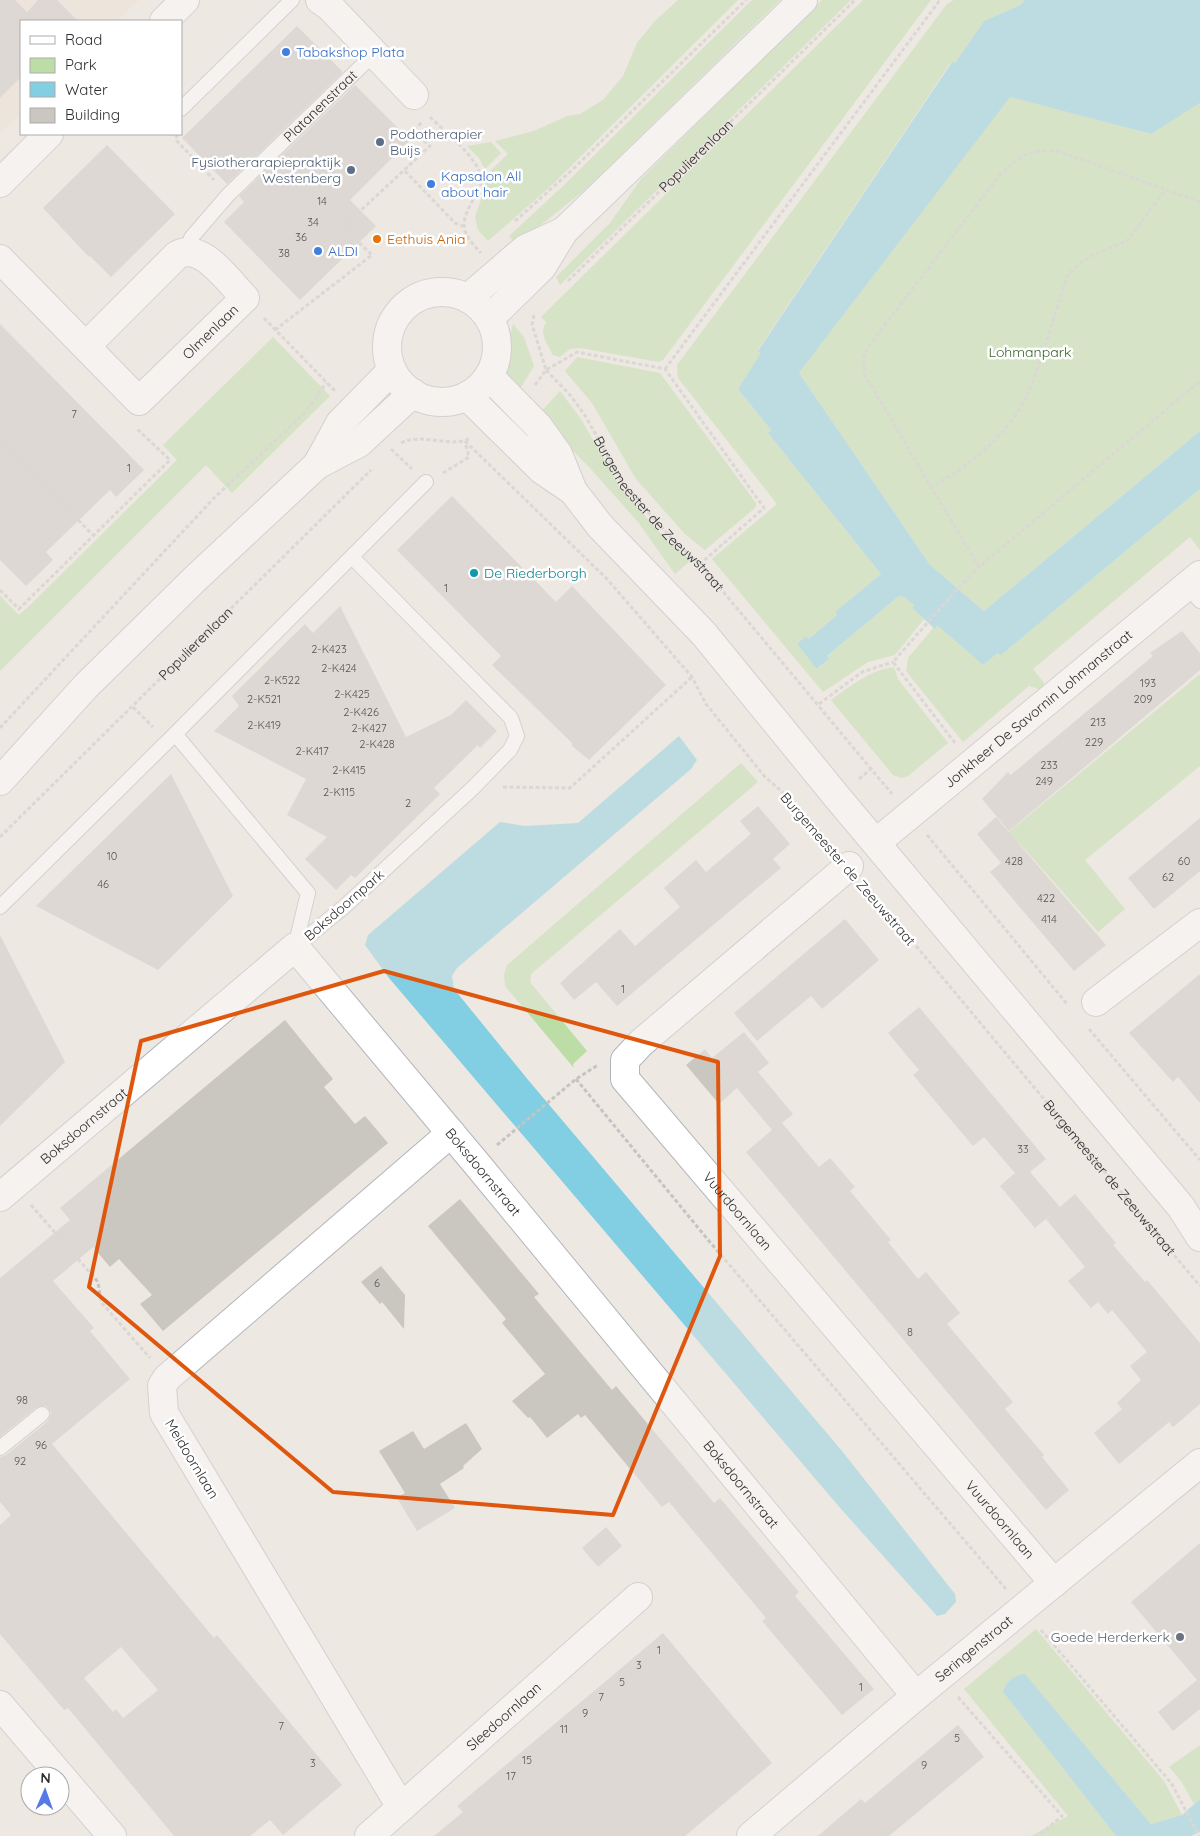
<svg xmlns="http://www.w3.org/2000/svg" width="1200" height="1836" font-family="Quicksand,sans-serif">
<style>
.education{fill:#ede3d4}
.green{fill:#bcdda5}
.water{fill:#82cee3}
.building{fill:#cac6c0;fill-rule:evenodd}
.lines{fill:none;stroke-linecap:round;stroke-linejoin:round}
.service-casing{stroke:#b3b5bc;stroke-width:16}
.minor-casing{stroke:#b3b5bc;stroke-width:30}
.tertiary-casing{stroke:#b3b5bc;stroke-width:30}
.path{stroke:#c4c4c4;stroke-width:3;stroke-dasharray:4 2.5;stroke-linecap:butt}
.service{stroke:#fff;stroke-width:14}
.minor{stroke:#fff;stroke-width:28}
.tertiary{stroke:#fff;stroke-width:28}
.marked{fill:none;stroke:#df570e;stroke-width:4;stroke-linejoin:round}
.shop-dot{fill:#3f7fe0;stroke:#fff;stroke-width:2}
.service-dot{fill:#5c6f8a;stroke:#fff;stroke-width:2}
.food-dot{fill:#e8710a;stroke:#fff;stroke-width:2}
.culture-dot{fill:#0f9aa8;stroke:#fff;stroke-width:2}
.worship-dot{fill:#6b7280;stroke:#fff;stroke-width:2}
.labels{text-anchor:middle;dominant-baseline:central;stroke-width:5;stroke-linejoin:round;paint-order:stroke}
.number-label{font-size:11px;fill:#555452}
.shop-label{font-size:14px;fill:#366cbe;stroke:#fff;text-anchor:start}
.street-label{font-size:14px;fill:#2e2e2e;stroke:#fff}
.service-label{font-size:14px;fill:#4e5e75;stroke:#fff;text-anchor:start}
.food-label{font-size:14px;fill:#c56008;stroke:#fff;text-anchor:start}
.park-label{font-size:14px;fill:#356524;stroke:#fff}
.culture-label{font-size:14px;fill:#0d838f;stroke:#fff;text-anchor:start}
.worship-label{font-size:14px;fill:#5b616d;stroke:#fff;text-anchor:end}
</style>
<rect width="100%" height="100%" fill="#ede8e2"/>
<polygon class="education" points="0,0 139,0 117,21 21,21 21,113 0,133"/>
<g class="green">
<polygon points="678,0 738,0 553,184 488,241 478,230 475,217 484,191 486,175 508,154 495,141 534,131 567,116 580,114 603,100 623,76 637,43 655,21"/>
<polygon points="752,0 780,0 587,188 516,245 509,236 562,187"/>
<polygon points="822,0 851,0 560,285 556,277 610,223 641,179"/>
<path d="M863 0H931L663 360 659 362 580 348 570 349 560 357 553 355C547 343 539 334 546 322L541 317Z"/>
<polygon points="954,0 1025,0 1020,5 984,21 955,63 951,62 758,350 762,353 738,389 771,430 768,433 881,574 835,612 837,615 809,639 806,636 797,644 818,669 829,659 827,656 899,596 904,597 914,605 912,608 924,619 895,655 868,662 823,692 712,559 777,504 678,378 677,365 947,4"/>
<polygon points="1010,96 1150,134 1200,103 1200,431 984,611 930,565 799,373"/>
<polygon points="491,142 501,153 485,169 479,158 467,146"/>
<polygon points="513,324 524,337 534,366 518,392 507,381 504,365"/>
<polygon points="273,337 330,396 232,493 206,465 0,671 0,596 19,615 28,607 177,460 163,445"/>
<polygon points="577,357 660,373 756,503 756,507 705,550 685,534 636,479 592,403 565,371"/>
<polygon points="560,391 581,419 621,489 671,545 691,560 675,574 638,522 590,468 538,415"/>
<polygon points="1200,489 1200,550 1190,537 1033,669 1044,683 1042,690 1029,686 963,742 906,671 908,658 934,627 937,625 983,665 998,653 1000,656"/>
<path d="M894 667 898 679 948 743 908 776 902 778 893 775 831 700C849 687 870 670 894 667Z"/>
<polygon points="1200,674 1200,766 1085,860 1125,909 1098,932 1021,845 1005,835"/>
<polygon points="741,763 758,782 531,974 530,982 587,1051 573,1064 574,1068 505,986 504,975 507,965"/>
<polygon points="1036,1629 1164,1781 1182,1815 1151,1824 1025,1675 1003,1692 1116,1836 1031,1836 1068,1816 964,1689"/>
<polygon points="1200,1745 1200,1799 1194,1804 1181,1781 1169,1767"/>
</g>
<g class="water">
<polygon points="1025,0 1200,0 1200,103 1151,134 1010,97 799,373 930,565 984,611 1200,431 1200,489 1000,656 998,653 983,665 937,625 935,629 912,608 914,605 904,597 899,596 827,656 829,659 817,669 797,644 806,636 809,639 837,615 835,612 881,574 768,433 771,430 738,389 761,353 758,351 952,62 955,63 984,21 1020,5"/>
<polygon points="679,736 697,760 691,769 457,968 452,976 454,989 529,1081 842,1451 955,1594 956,1602 945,1614 937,1616 841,1509 389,978 365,945 368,935 500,822 525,826 578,823"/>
<path d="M1025 1674 1151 1824 1182 1815 1200 1799V1832L1191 1836H1116L1003 1692C1006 1682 1014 1675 1025 1674Z"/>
</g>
<g class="building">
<polygon points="0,0 15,0 27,12 38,0 57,0 78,21 21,21 21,77 0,98"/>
<polygon points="297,26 343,72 227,184 182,138"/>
<polygon points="355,85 410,140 350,200 376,226 300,300 224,222 244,202 239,196"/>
<polygon points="107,145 175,214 111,277 90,256 89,257 43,208"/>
<polygon points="0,324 144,470 116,497 110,490 46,552 53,560 26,586 0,560"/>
<polygon points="452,496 556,602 572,586 666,685 589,760 571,745 573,744 492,665 501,656 397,550"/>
<polygon points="340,606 406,737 451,715 466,700 497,731 480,748 478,745 434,788 440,794 355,878 351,875 336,890 305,859 327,837 287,815 306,779 214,731 239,706 232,696 305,624 313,633"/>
<polygon points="1182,631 1200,653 1200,670 1009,831 982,799 1008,772 1010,775 1012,774 1153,656 1150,653"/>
<polygon points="171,774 233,896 158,970 36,906"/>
<polygon points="758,806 790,844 773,859 781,868 617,1006 596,982 574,1000 560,983 620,929 635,946 680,907 664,888 696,860 706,872 751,834 740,821"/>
<polygon points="996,817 1106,945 1074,971 990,872 1001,863 977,834"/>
<polygon points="1200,818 1200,871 1154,909 1128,878"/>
<polygon points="845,919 879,960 822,1009 811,996 757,1041 734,1013"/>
<polygon points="0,935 65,1062 0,1126"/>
<polygon points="1200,974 1200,1103 1178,1077 1173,1082 1129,1033"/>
<polygon points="919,1007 1046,1159 1030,1172 1060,1207 1035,1228 1000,1186 1015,1173 984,1137 973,1146 913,1075 919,1070 888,1033"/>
<path d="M285 1020 333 1079 324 1087 355 1124 365 1116 388 1143 163 1331 140 1304 152 1295 119 1259 110 1267 93 1247 53 1281 94 1328 90 1331 130 1379 52 1444 214 1638 217 1635 342 1785 283 1835 270 1820 250 1836H174L68 1708 64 1710 0 1634V1525L11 1515 0 1502V1457L6 1455 48 1421 51 1413 46 1406 37 1407 0 1437V1278L70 1220 60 1208ZM121 1647 158 1690 123 1718 116 1709 113 1712 84 1678Z"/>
<polygon points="744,1032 769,1063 758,1072 793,1114 782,1123 819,1167 830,1158 855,1187 850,1191 891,1240 888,1242 918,1279 926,1272 960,1313 947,1324 1013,1402 1005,1409 1044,1455 1042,1457 1069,1490 1046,1510 746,1152 772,1130 737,1088 719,1104 686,1065 705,1049 712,1058"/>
<polygon points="1075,1194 1116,1243 1113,1245 1145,1282 1147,1280 1200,1343 1200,1404 1173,1427 1169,1422 1119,1464 1094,1433 1122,1409 1117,1403 1141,1380 1130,1366 1147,1352 1112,1310 1108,1314 1098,1302 1091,1308 1068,1281 1085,1267 1046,1219"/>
<polygon points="460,1199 539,1294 534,1297 612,1390 616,1386 714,1503 720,1498 799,1592 795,1596 874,1689 842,1715 762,1621 766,1618 669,1502 662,1507 585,1415 581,1418 578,1414 547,1438 530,1417 528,1418 512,1401 545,1374 502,1323 506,1319 428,1226"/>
<polygon points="381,1266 405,1295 404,1329 382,1302 380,1304 361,1282"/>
<polygon points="466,1423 482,1449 463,1466 464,1468 440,1484 455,1508 417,1531 397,1498 405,1493 379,1451 413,1431 424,1449"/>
<polygon points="606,1527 622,1546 598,1567 582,1548"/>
<polygon points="1200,1543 1200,1709 1173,1731 1158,1712 1197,1680 1131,1602"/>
<polygon points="663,1633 772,1763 685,1836 434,1836 463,1812 457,1806"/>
<polygon points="958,1725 984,1757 889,1836 818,1836 861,1799 865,1803"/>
</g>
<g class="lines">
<defs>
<g id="service">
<polyline points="181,109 292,0"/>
<path id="s5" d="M189 251 191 238 228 195 375 53"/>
<polyline points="1187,586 1200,601"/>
<polyline points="0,907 175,734"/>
<polyline points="295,947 308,893 175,734 426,482"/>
<polyline points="295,947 345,906 474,787 510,750 517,736 511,718 352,557"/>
<polyline points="0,1448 42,1414"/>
</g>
<g id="minor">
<polyline points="320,0 330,7 414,95"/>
<polyline points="164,21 185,0"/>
<polyline points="0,183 49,134"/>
<path id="s6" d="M0 259 139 401 245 298C229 282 202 241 177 255L86 346"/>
<path id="s7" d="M877 842 1200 575"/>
<path id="s8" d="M849 866 642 1042 625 1060V1079L1054 1583"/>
<polyline points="1096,1002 1200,923"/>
<path id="s9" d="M0 1197 295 947 476 1163 916 1696"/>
<polyline points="0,1705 112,1836"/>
<polyline points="401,1807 164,1413 162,1386 167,1378 451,1133"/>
<path id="s10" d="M369 1836 638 1597"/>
<path id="s11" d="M751 1836 916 1696 1200 1463"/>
</g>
<g id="tertiary">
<circle cx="442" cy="347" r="55"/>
<polyline points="468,298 525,249 564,231"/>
<polyline points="490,318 542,267 564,231 803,0"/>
<polyline points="489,376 538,426 558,454 573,491 600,526 704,634 837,797 1181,1207 1200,1237"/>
<polyline points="467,396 542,470 573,491"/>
<polyline points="317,465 340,423 392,370"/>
<polyline points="0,781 86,686 197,577 317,465 359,443 413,393"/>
</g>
</defs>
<use href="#service" class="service-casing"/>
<use href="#minor" class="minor-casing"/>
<use href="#tertiary" class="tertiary-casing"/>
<g class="path">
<path d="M430 117C445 132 478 157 481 178 482 184 478 191 475 196 460 224 459 230 481 253"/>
<polyline points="177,134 176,140 214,180"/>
<polyline points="405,171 455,223 463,226"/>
<polyline points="515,221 571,171 746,0"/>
<path id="s1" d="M568 281 855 0"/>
<polyline points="534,315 532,324 546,370"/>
<polyline points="264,318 335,391"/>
<polyline points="275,330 372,255 343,227 430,146 413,131 422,122"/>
<polyline points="665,369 940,0"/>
<path id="s2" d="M546 370 571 396 586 417 624 485 673 540 700 564 892 794"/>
<polyline points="535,385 546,370 577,352 665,369 764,508 700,564"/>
<polyline points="465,441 607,579 692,677 706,704 765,777 795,803 831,845"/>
<polyline points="0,442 93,535"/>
<path d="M401 443C424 432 450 449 471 438"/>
<polyline points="391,449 412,469"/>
<polyline points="443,473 469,457 465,442"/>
<path d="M930 488C971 465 1009 435 1029 391 1044 355 1054 313 1068 275L1079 264 1095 254 1127 241 1165 190"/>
<path d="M979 567 864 374 863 359 867 348 999 176C1023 155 1025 150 1058 151L1200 202"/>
<polyline points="0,590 19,609 170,460 136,428"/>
<polyline points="819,704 862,672 893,662"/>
<polyline points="133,707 153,727"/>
<polyline points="0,728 214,498 306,412 326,383"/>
<polyline points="955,743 893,662 958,588 979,567 1200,381"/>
<polyline points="859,779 872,768"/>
<polyline points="503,787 570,788 692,677"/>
<polyline points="927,835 1068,1005"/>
<path id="s3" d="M0 837 371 470"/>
<path id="s4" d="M866 886 1200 1286"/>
<polyline points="1089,1029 1200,1160"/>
<polyline points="576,1079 709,1241 1006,1589"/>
<polyline points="497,1145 576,1079 598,1065"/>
<polyline points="31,1205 98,1282 101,1302 150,1358"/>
<polyline points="1041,1630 1172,1784 1199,1836"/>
<polyline points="958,1697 1062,1816 1038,1836"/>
</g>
<use href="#service" class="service"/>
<use href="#minor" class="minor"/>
<use href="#tertiary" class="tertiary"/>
</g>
<path d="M0 0H1200V1836H0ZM384 971 718 1062 720 1256 613 1515 333 1492 89 1287 141 1041Z" fill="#ede8e2" fill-opacity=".55" fill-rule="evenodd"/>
<path class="marked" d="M384 971 718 1062 720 1256 613 1515 333 1492 89 1287 141 1041Z"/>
<g class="shop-dot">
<circle cx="286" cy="52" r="5"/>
<circle cx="431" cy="184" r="5"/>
<circle cx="318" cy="251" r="5"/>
</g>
<g class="service-dot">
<circle cx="380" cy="142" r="5"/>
<circle cx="351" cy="170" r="5"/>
</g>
<circle class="food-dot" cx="377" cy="239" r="5"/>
<circle class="culture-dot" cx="474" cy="573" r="5"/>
<circle class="worship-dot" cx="1180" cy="1637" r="5"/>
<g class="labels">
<g class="number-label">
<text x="322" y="201">14</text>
<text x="313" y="222">34</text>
<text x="301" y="237">36</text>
<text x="284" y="253">38</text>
<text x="74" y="414">7</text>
<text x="129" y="468">1</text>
<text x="446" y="588">1</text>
<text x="329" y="649">2-K423</text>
<text x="339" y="668">2-K424</text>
<text x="282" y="680">2-K522</text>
<text x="1148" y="683">193</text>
<text x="352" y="694">2-K425</text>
<text x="264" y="699">2-K521</text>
<text x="1143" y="699">209</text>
<text x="361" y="712">2-K426</text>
<text x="1098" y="722">213</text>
<text x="264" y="725">2-K419</text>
<text x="369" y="728">2-K427</text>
<text x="1094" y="742">229</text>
<text x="377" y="744">2-K428</text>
<text x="312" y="751">2-K417</text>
<text x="1049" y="765">233</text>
<text x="349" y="770">2-K415</text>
<text x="1044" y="781">249</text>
<text x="339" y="792">2-K115</text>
<text x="408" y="803">2</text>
<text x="112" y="856">10</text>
<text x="1014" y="861">428</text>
<text x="1184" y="861">60</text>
<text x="1168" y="877">62</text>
<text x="103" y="884">46</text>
<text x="1046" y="898">422</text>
<text x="1049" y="919">414</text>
<text x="623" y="989">1</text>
<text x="1023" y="1149">33</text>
<text x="377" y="1283">6</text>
<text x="910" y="1332">8</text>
<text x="22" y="1400">98</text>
<text x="41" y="1445">96</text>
<text x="20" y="1461">92</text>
<text x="659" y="1650">1</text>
<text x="639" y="1665">3</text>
<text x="622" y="1682">5</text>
<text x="861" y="1687">1</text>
<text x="601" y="1697">7</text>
<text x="585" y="1713">9</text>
<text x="281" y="1726">7</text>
<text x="564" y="1729">11</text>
<text x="957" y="1738">5</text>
<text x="527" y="1760">15</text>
<text x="313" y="1763">3</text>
<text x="924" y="1765">9</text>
<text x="511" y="1776">17</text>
</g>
<g class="shop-label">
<text x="296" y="52">Tabakshop Plata</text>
<text x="441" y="176">Kapsalon All<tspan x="441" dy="16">about hair</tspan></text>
<text x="328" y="251">ALDI</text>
</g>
<g class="street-label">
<text stroke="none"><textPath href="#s5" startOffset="198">Platanenstraat</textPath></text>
<text stroke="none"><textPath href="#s1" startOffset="179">Populierenlaan</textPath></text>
<text stroke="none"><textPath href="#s6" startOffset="298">Olmenlaan</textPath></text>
<text stroke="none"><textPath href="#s2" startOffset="184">Burgemeester de Zeeuwstraat</textPath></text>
<text stroke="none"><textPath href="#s3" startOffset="275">Populierenlaan</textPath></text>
<text stroke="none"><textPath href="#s7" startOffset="209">Jonkheer De Savornin Lohmanstraat</textPath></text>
<text transform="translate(848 869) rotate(49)">Burgemeester de Zeeuwstraat</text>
<text transform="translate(344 905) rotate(-41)">Boksdoornpark</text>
<text stroke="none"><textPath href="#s9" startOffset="110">Boksdoornstraat</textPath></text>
<text stroke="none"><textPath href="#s9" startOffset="680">Boksdoornstraat</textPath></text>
<text stroke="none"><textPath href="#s4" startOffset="380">Burgemeester de Zeeuwstraat</textPath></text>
<text stroke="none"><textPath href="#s8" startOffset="489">Vuurdoornlaan</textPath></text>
<text transform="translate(192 1459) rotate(59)">Meidoornlaan</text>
<text stroke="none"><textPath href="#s9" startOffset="1085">Boksdoornstraat</textPath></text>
<text stroke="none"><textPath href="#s8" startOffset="894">Vuurdoornlaan</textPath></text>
<text stroke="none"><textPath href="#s11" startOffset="291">Seringenstraat</textPath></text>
<text stroke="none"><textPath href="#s10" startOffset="180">Sleedoornlaan</textPath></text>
</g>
<g class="service-label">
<text x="390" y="134">Podotherapier<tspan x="390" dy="16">Buijs</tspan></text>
<text x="341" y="162" text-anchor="end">Fysiotherarapiepraktijk<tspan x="341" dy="16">Westenberg</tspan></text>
</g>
<g class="food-label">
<text x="387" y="239">Eethuis Ania</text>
</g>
<g class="park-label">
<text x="1030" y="352">Lohmanpark</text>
</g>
<g class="culture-label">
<text x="484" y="573">De Riederborgh</text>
</g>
<g class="worship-label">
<text x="1170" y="1637">Goede Herderkerk</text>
</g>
</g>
<rect x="20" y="20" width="162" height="115" fill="#ffffff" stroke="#ababab"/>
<rect x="30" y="36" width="25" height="8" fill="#ffffff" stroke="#ababab"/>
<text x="65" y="45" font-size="15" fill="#2e2e2e">Road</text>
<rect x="30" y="58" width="25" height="15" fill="#bcdda5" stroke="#ababab"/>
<text x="65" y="70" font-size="15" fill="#2e2e2e">Park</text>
<rect x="30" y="82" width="25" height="15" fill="#82cee3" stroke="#ababab"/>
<text x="65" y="95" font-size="15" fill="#2e2e2e">Water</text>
<rect x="30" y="108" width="25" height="15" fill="#cac6c0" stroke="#ababab"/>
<text x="65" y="120" font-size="15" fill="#2e2e2e">Building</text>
<g transform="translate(45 1791) rotate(2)"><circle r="24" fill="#ffffff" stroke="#ababab"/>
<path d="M0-4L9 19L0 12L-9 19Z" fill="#5679e7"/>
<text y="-8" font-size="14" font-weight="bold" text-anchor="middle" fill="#2e2e2e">N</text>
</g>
</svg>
